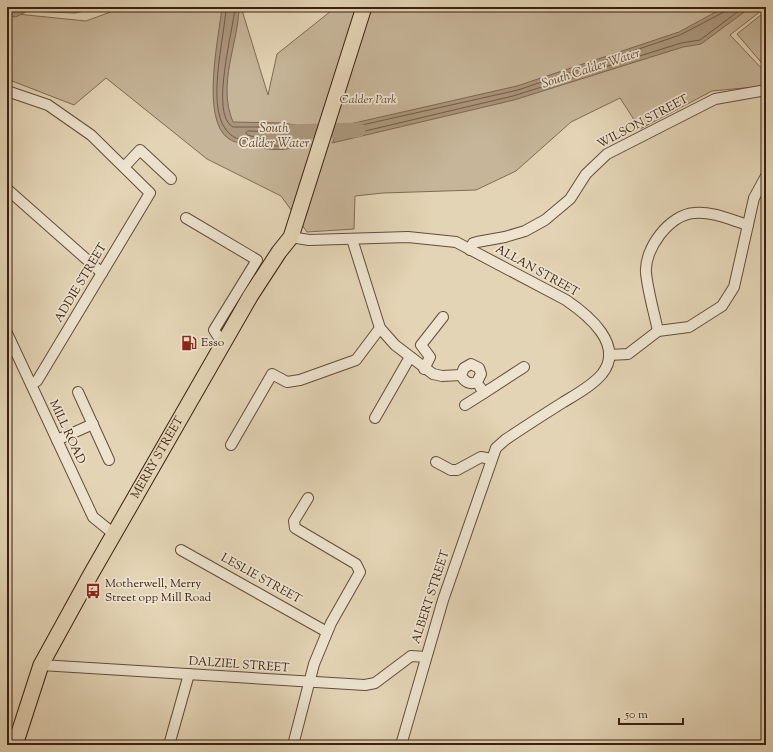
<svg xmlns="http://www.w3.org/2000/svg" width="773" height="752" font-family="'Sorts Mill Goudy',serif">
<style>
.green{fill:#c6b599;stroke:#806a54}
.water{fill:#aa967d;stroke:#7d6651}
.lines{fill:none;stroke-linecap:round;stroke-linejoin:round}
.shore{stroke:#725a46;stroke-width:1}
.river{stroke:#aa967d;stroke-width:15}
.minor-casing{stroke:#644c39;stroke-width:12}
.primary-casing{stroke:#3a1f10;stroke-width:17}
.minor{stroke:#ede3cf;stroke-width:10}
.primary{stroke:#e3d4b5;stroke-width:15}
.labels{text-anchor:middle;dominant-baseline:central;stroke-width:3.5;stroke-linejoin:round;paint-order:stroke}
.park-label{font-size:12px;font-style:italic;fill:#5d4432;stroke:#ede3cf}
.street-label{font-size:12px;fill:#3a1f10;stroke:#ede3cf}
.poi-label{font-size:12px;fill:#3a1f10;stroke:#ede3cf;text-anchor:start}
.water-label{font-size:13px;font-style:italic;fill:#614936;stroke:#ede3cf}
</style>
<rect width="100%" height="100%" fill="#e3d4b5"/>
<filter id="stains"><feTurbulence type="fractalNoise" baseFrequency=".005" numOctaves="4"/><feColorMatrix values="0 0 0 0 .2 0 0 0 0 .09 0 0 0 0 .02 0 0 0 .5 -.17"/></filter>
<radialGradient id="worn" r=".72"><stop offset=".6" stop-color="#630" stop-opacity="0"/><stop offset="1" stop-color="#630" stop-opacity=".3"/></radialGradient>
<g class="green">
<polygon points="124,7 241,7 268,95 277,54 336,7 766,7 730,35 766,73 766,86 712,91 640,129 620,98 571,122 516,171 476,190 383,193 355,196 354,229 307,232 281,196 207,159 106,78 74,105 7,79 7,13 86,21"/>
<polygon points="766,11 766,68 737,34"/>
</g>
<g class="water">
<polygon points="7,7 103,7 75,13 27,11 16,17 7,16"/>
<path d="M222 7H239C238 46 217 83 233 122L283 123 307 127 306 144C290 151 270 151 253 146 246 144 235 143 229 139 200 120 219 37 222 7Z"/>
<polygon points="725,7 751,7 701,44 683,47 514,100 332,143 341,126 517,86 679,32"/>
</g>
<g class="lines">
<g class="shore">
<polyline points="30,7 74,9 84,7"/>
<path d="M226 7C225 39 203 113 231 135 237 140 250 142 258 143 271 146 291 149 302 140V130L282 127H233C209 115 234 28 235 7"/>
<polyline points="726,7 724,12 680,35 518,90 344,129 341,135 344,136 513,96 681,43 700,40 744,7"/>
<path d="M248 131 282 132 296 135 297 137C288 145 259 139 248 135L246 133Z"/>
</g>
<polyline class="river" points="288,132 358,130"/>
<defs>
<g id="minor">
<polyline points="7,91 48,105 91,135 150,193 37,381 31,384"/>
<polyline points="124,167 140,150 171,179"/>
<polyline points="7,189 102,273"/>
<polyline points="186,218 257,260 214,330 223,344"/>
<path d="M291 237 309 240 408 237 456 242 566 300C588 315 625 345 602 374 592 386 575 395 562 403 543 415 524 427 505 440L496 448 443 600 401 745"/>
<path d="M352 239 380 328 395 345 433 374 442 376 461 375 464 368 471 364 479 368 481 374 477 382C470 385 464 382 461 375"/>
<polyline points="470,250 473,243 477,242 505,237 525,231 545,220 570,199 586,174 607,154 715,99 766,90"/>
<path d="M658 331C654 312 648 292 646 273 644 249 669 215 694 213 712 211 731 220 748 225"/>
<polyline points="7,333 93,517 114,534"/>
<polyline points="609,355 628,354 658,331 689,327 722,306 734,287 754,198 766,176"/>
<polyline points="424,369 430,357 421,345 443,317"/>
<polyline points="78,392 109,460"/>
<polyline points="484,393 524,367"/>
<polyline points="465,405 484,393 480,387"/>
<polyline points="375,418 410,357"/>
<polyline points="57,440 93,424"/>
<polyline points="231,445 272,374 287,382 300,380 356,360 380,328"/>
<polyline points="436,462 451,470 457,470 481,457 491,459"/>
<polyline points="181,550 327,632"/>
<polyline points="41,665 365,685 375,683 411,656 426,657"/>
<polyline points="169,745 189,674"/>
<polyline points="293,745 314,664 331,623 360,572 356,564 295,528 294,521 308,498"/>
</g>
<g id="primary">
<path id="s1" d="M15 745 41 665 91 574 251 295 279 252 291 237 364 7"/>
</g>
</defs>
<use href="#minor" class="minor-casing"/>
<use href="#primary" class="primary-casing"/>
<use href="#minor" class="minor"/>
<use href="#primary" class="primary"/>
</g>
<defs>
<symbol id="fuel-bare" viewBox="-9 -9 18 18"><path d="M-5.5-6h7V0h2V4h1.3V-2.5L3-4.5l.8-.8L6-3V5H2.5V1h-1V6h-7ZM-4.2-4.7v3.2H.2V-4.7Z" fill="#8f2418" stroke="#ede3cf" stroke-width="2.5" paint-order="stroke"/></symbol>
<symbol id="bus-bare" viewBox="-9 -9 18 18"><path d="M-5-6H5V4H4V6H2V4H-2V6H-4V4H-5ZM-3.5-4V0h7V-4ZM-3.5 1.2v1.5H-2V1.2ZM2 1.2v1.5H3.5V1.2Z" fill="#8f2418" stroke="#ede3cf" stroke-width="2.5" paint-order="stroke"/></symbol>
</defs>
<g fill-rule="evenodd">
<use href="#fuel-bare" x="178" y="332" width="22" height="22"/>
<use href="#bus-bare" x="82" y="580" width="22" height="22"/>
</g>
<g class="labels">
<g class="park-label">
<text x="368" y="100">Calder Park</text>
</g>
<g class="street-label">
<text transform="translate(643 122) rotate(-28)">WILSON STREET</text>
<text transform="translate(537 271) rotate(29)">ALLAN STREET</text>
<text transform="translate(81 283) rotate(-59)">ADDIE STREET</text>
<text transform="translate(67 432) rotate(65)">MILL ROAD</text>
<text stroke="none"><textPath href="#s1" startOffset="322">MERRY STREET</textPath></text>
<text transform="translate(261 579) rotate(29)">LESLIE STREET</text>
<text transform="translate(431 597) rotate(-72)">ALBERT STREET</text>
<text transform="translate(239 665) rotate(4)">DALZIEL STREET</text>
</g>
<g class="poi-label">
<text x="201" y="343">Esso</text>
<text x="105" y="584">Motherwell, Merry<tspan x="105" dy="14">Street opp Mill Road</tspan></text>
</g>
<g class="water-label">
<text transform="translate(591 69) rotate(-18)">South Calder Water</text>
<text x="274" y="129">South<tspan x="274" dy="15">Calder Water</tspan></text>
</g>
</g>
<rect width="773" height="752" fill="none" stroke="#e3d4b5" stroke-width="24"/>
<rect x="8" y="8" width="757" height="736" fill="none" stroke="#3a1f10" stroke-width="2"/>
<rect x="12" y="12" width="749" height="728" fill="none" stroke="#3a1f10"/>
<path d="M619 718v6h64v-6" fill="none" stroke="#3a1f10" stroke-width="2"/>
<text x="625" y="718" font-size="12" fill="#3a1f10" stroke="#ede3cf" stroke-width="3" paint-order="stroke">50 m</text>
<rect width="100%" height="100%" filter="url(#stains)"/>
<rect width="100%" height="100%" fill="url(#worn)"/>
</svg>
